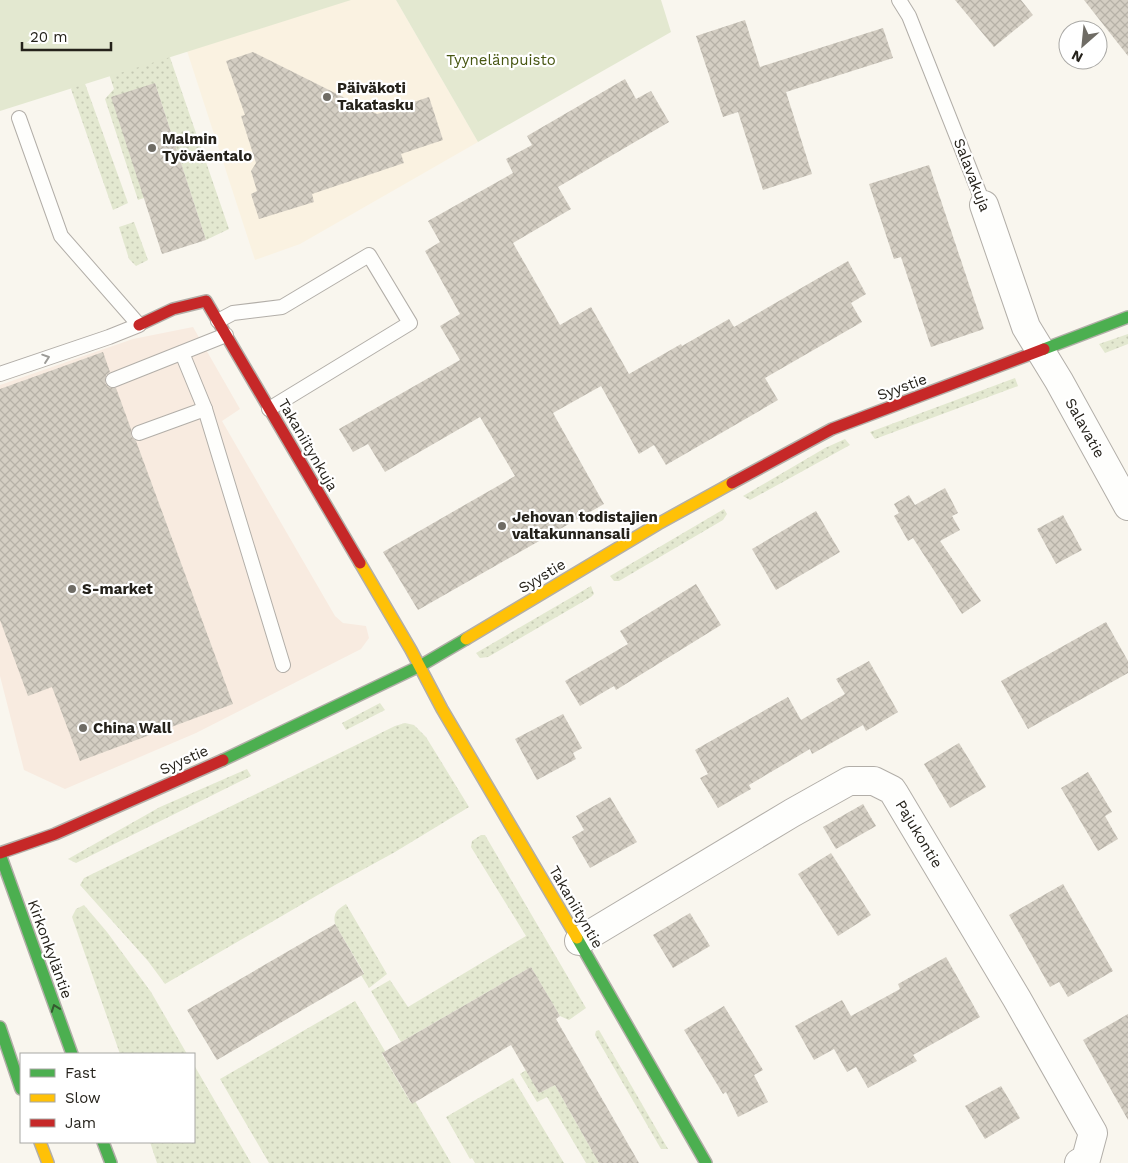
<svg xmlns="http://www.w3.org/2000/svg" width="1128" height="1163" font-family="'Work Sans',sans-serif">
<style>
.commercial{fill:#f8ebe0}
.built{fill:#faf2e1}
.grass{fill:url(#grass-dots)}
.green{fill:#e3e8d0}
.building{fill:url(#building-cross-hatch)}
.lines{fill:none;stroke-linecap:round;stroke-linejoin:round}
.lane-casing{stroke:#b2aea8;stroke-width:16}
.street-casing{stroke:#b2aea8;stroke-width:30}
.fast-casing{stroke:#b2aea8;stroke-width:14}
.slow-casing{stroke:#b2aea8;stroke-width:14}
.jam-casing{stroke:#b2aea8;stroke-width:14}
.lane{stroke:#fefefc;stroke-width:14}
.street{stroke:#fefefc;stroke-width:28}
.fast{stroke:#4caf50;stroke-width:11}
.slow{stroke:#ffc107;stroke-width:11}
.jam{stroke:#c62828;stroke-width:11}
.oneway{stroke:#9c9b97}
.oneway2{stroke:#355a30}
.poi-dot{fill:#6f6c65;stroke:#fff;stroke-width:2}
.labels{text-anchor:middle;dominant-baseline:central;stroke-width:4.5;stroke-linejoin:round;paint-order:stroke}
.park-label{font-size:15px;fill:#475611;stroke:#fff}
.poi-label{font-size:15px;font-weight:bold;fill:#25221b;stroke:#fff;text-anchor:start}
.street-label{font-size:15px;fill:#25221b;stroke:#fff}
</style>
<defs>
<pattern id="grass-dots" width="8" height="8" patternUnits="userSpaceOnUse" patternTransform="scale(1.25)"><rect width="8" height="8" fill="#e3e8d0"/><path d="M2 2h.1M6 6h.1" fill="none" stroke="#c3c7b2" stroke-width="1.8" stroke-linecap="round"/></pattern>
<pattern id="building-cross-hatch" width="8" height="8" patternUnits="userSpaceOnUse" patternTransform="scale(1.25)"><rect width="8" height="8" fill="#d4cec3"/><path d="M0 0l8 8M0 8l8-8" fill="none" stroke="#b6b1a7"/></pattern>
</defs>
<rect width="100%" height="100%" fill="#f9f6ee"/>
<polygon class="commercial" points="193,327 240,409 222,421 335,616 343,623 366,626 369,638 361,649 196,733 65,789 24,770 0,676 0,385 133,339"/>
<polygon class="built" points="299,0 396,0 478,142 300,244 255,260 187,51 193,37"/>
<g class="grass">
<polygon points="164,40 229,229 206,240 155,83 144,198 138,200 105,99 114,89 104,59"/>
<polygon points="83,78 128,203 113,210 71,89 76,80"/>
<polygon points="134,222 148,260 136,266 129,259 119,227"/>
<polygon points="1128,334 1128,344 1105,353 1099,344"/>
<polygon points="1015,378 1018,386 875,439 870,432"/>
<polygon points="845,439 850,445 750,500 743,496 825,448"/>
<polygon points="724,509 727,514 723,520 619,581 614,581 610,576"/>
<polygon points="591,586 594,594 591,597 488,657 480,658 476,653"/>
<polygon points="380,703 385,710 346,730 342,723"/>
<polygon points="405,723 414,725 426,737 469,807 395,852 335,885 165,984 148,961 80,885 84,878 395,726"/>
<polygon points="247,769 251,776 76,863 68,859 160,807"/>
<polygon points="481,835 485,835 586,1008 569,1020 560,1016 531,967 401,1042 371,991 390,980 408,1007 526,936 471,847 472,841"/>
<path d="M346 904 387 974 369 988 361 975 364 973 335 924C333 912 337 910 346 904Z"/>
<polygon points="84,905 107,932 151,992 187,1054 120,1054 72,917 76,909"/>
<polygon points="355,1001 385,1051 382,1054 411,1103 415,1101 451,1163 269,1163 220,1079"/>
<polygon points="599,1030 668,1149 661,1149 595,1035 596,1031"/>
<polygon points="194,1065 251,1163 157,1163 150,1142 194,1142"/>
<polygon points="526,1070 539,1093 555,1085 599,1163 586,1163 547,1097 537,1102 520,1074"/>
<polygon points="513,1078 564,1163 475,1163 472,1158 470,1159 446,1117"/>
</g>
<g class="green">
<polygon points="0,0 351,0 0,111"/>
<polygon points="396,0 661,0 671,32 478,142"/>
</g>
<g class="building">
<polygon points="955,0 1021,0 1033,15 994,47"/>
<polygon points="1084,0 1128,0 1128,56"/>
<polygon points="745,20 760,67 883,28 893,58 786,92 812,174 763,190 738,112 723,117 696,36"/>
<polygon points="253,52 377,114 429,97 443,140 401,154 404,163 312,194 314,202 259,219 251,194 257,191 251,171 256,163 241,116 245,115 226,61"/>
<polygon points="625,79 636,99 651,91 669,122 558,187 571,209 513,243 560,325 591,307 629,374 681,344 682,346 729,319 734,327 848,261 866,294 851,303 862,322 765,378 778,400 666,465 654,445 639,454 601,386 553,413 604,504 418,610 383,552 515,476 480,417 385,472 368,444 353,452 339,429 460,360 440,326 460,314 425,251 440,242 428,221 513,173 506,159 532,145 527,136"/>
<polygon points="155,83 206,240 162,254 111,97"/>
<polygon points="929,165 984,329 931,347 901,257 894,259 869,184"/>
<polygon points="103,352 110,372 106,375 105,383 108,387 116,388 131,429 131,436 136,441 233,704 80,761 52,687 28,696 0,620 0,389"/>
<polygon points="945,488 958,513 952,516 960,530 940,541 981,601 962,614 913,538 908,541 894,516 899,513 894,504 909,495 915,505"/>
<polygon points="816,511 840,552 776,590 752,549"/>
<polygon points="1063,515 1082,550 1056,564 1037,529"/>
<polygon points="696,584 721,625 616,690 614,686 580,706 565,681 628,644 620,631"/>
<polygon points="1106,622 1128,661 1128,673 1028,729 1001,681"/>
<polygon points="869,661 898,712 866,731 863,725 812,754 810,749 749,785 751,789 718,808 700,778 708,774 695,750 788,697 801,720 845,694 836,679"/>
<polygon points="563,714 582,748 573,753 576,759 537,780 515,739"/>
<polygon points="959,743 986,787 950,808 924,764"/>
<polygon points="1088,772 1112,812 1105,816 1118,839 1098,851 1061,788"/>
<polygon points="610,797 637,842 590,868 572,837 584,830 576,816"/>
<polygon points="863,804 876,826 836,849 823,827"/>
<polygon points="831,853 871,915 838,936 798,874"/>
<polygon points="1063,884 1113,971 1068,997 1059,982 1050,987 1009,915"/>
<polygon points="690,913 710,946 673,968 653,935"/>
<polygon points="335,924 364,974 217,1060 187,1010"/>
<polygon points="946,957 980,1017 913,1055 917,1061 868,1088 856,1067 847,1072 834,1049 814,1060 795,1026 842,1000 851,1016 900,989 898,984"/>
<polygon points="531,967 560,1016 556,1019 639,1163 599,1163 555,1085 539,1093 511,1045 412,1104 382,1053"/>
<polygon points="724,1006 763,1070 754,1075 768,1102 738,1117 726,1092 723,1094 684,1030"/>
<polygon points="1128,1014 1128,1120 1083,1040"/>
<polygon points="1001,1086 1020,1118 985,1139 965,1106"/>
</g>
<g class="lines">
<defs>
<g id="lane">
<polyline points="899,0 909,16 984,205"/>
<polyline points="218,321 233,313 282,307 369,255 410,323 269,409"/>
<polyline points="182,353 205,409 283,665"/>
<polyline points="0,374 109,337 139,325 61,236 19,118"/>
<polyline points="113,380 226,335"/>
<polyline points="139,433 205,409"/>
</g>
<g id="street">
<polyline points="984,205 1026,327 1059,381 1128,506"/>
<polyline points="579,941 792,813 849,781 874,781 892,790 894,793 1017,999 1093,1133 1086,1159 1079,1163"/>
</g>
<g id="fast">
<polyline points="1044,349 1128,317"/>
<polyline points="223,760 420,666 466,639"/>
<polyline points="0,854 72,1054"/>
<polyline points="577,938 706,1163"/>
<polyline points="0,1027 21,1089"/>
<polyline points="103,1142 111,1163"/>
</g>
<g id="slow">
<polyline points="360,563 411,650 442,709 577,938"/>
<polyline points="466,639 658,524 732,483"/>
<polyline points="40,1142 48,1163"/>
</g>
<g id="jam">
<polyline points="139,325 173,309 206,301 360,563"/>
<polyline points="732,483 832,429 1044,349"/>
<polyline points="0,853 55,834 223,760"/>
</g>
</defs>
<use href="#lane" class="lane-casing"/>
<use href="#street" class="street-casing"/>
<use href="#fast" class="fast-casing"/>
<use href="#slow" class="slow-casing"/>
<use href="#jam" class="jam-casing"/>
<use href="#lane" class="lane"/>
<use href="#street" class="street"/>
<use href="#fast" class="fast"/>
<use href="#slow" class="slow"/>
<use href="#jam" class="jam"/>
</g>
<defs><path id="oneway-chevron" d="M-2-3.5L2.5 0L-2 3.5" fill="none" stroke-width="1.6" stroke-linecap="round" stroke-linejoin="round" transform="scale(1.25)"/></defs>
<use class="oneway" href="#oneway-chevron" transform="translate(46 358) rotate(-19)"/>
<use class="oneway2" href="#oneway-chevron" transform="translate(55 1008) rotate(-110)"/>
<g class="poi-dot">
<circle cx="327" cy="97" r="5"/>
<circle cx="152" cy="148" r="5"/>
<circle cx="502" cy="526" r="5"/>
<circle cx="72" cy="589" r="5"/>
<circle cx="83" cy="728" r="5"/>
</g>
<g class="labels">
<g class="park-label">
<text x="501" y="60">Tyynelänpuisto</text>
</g>
<g class="poi-label">
<text x="337" y="88">Päiväkoti<tspan x="337" dy="17">Takatasku</tspan></text>
<text x="162" y="139">Malmin<tspan x="162" dy="17">Työväentalo</tspan></text>
<text x="512" y="517">Jehovan todistajien<tspan x="512" dy="17">valtakunnansali</tspan></text>
<text x="82" y="589">S-market</text>
<text x="93" y="728">China Wall</text>
</g>
<g class="street-label">
<text transform="translate(972 175) rotate(69)">Salavakuja</text>
<text transform="translate(902 387) rotate(-20)">Syystie</text>
<text transform="translate(1085 428) rotate(61)">Salavatie</text>
<text transform="translate(308 445) rotate(60)">Takaniitynkuja</text>
<text transform="translate(542 576) rotate(-31)">Syystie</text>
<text transform="translate(184 760) rotate(-24)">Syystie</text>
<text transform="translate(919 834) rotate(59)">Pajukontie</text>
<text transform="translate(576 907) rotate(60)">Takaniityntie</text>
<text transform="translate(50 949) rotate(70)">Kirkonkyläntie</text>
</g>
</g>
<rect x="20" y="1053" width="175" height="90" fill="#ffffff" stroke="#a8a7a4"/>
<rect x="30" y="1069" width="25" height="8" fill="#4caf50" stroke="#a8a7a4"/>
<text x="65" y="1078" font-size="15" fill="#25221b">Fast</text>
<rect x="30" y="1094" width="25" height="8" fill="#ffc107" stroke="#a8a7a4"/>
<text x="65" y="1103" font-size="15" fill="#25221b">Slow</text>
<rect x="30" y="1119" width="25" height="8" fill="#c62828" stroke="#a8a7a4"/>
<text x="65" y="1128" font-size="15" fill="#25221b">Jam</text>
<g transform="translate(1083 45) rotate(207)"><circle r="24" fill="#ffffff" stroke="#a8a7a4"/>
<path d="M0-4L9 19L0 12L-9 19Z" fill="#6f6c65"/>
<text y="-8" font-size="14" font-weight="bold" text-anchor="middle" fill="#25221b">N</text>
</g>
<path d="M22 42v8h89v-8" fill="none" stroke="#25221b" stroke-width="2.5"/>
<text x="30" y="42" font-size="15" fill="#25221b" stroke="#ffffff" stroke-width="4" paint-order="stroke">20 m</text>
</svg>
